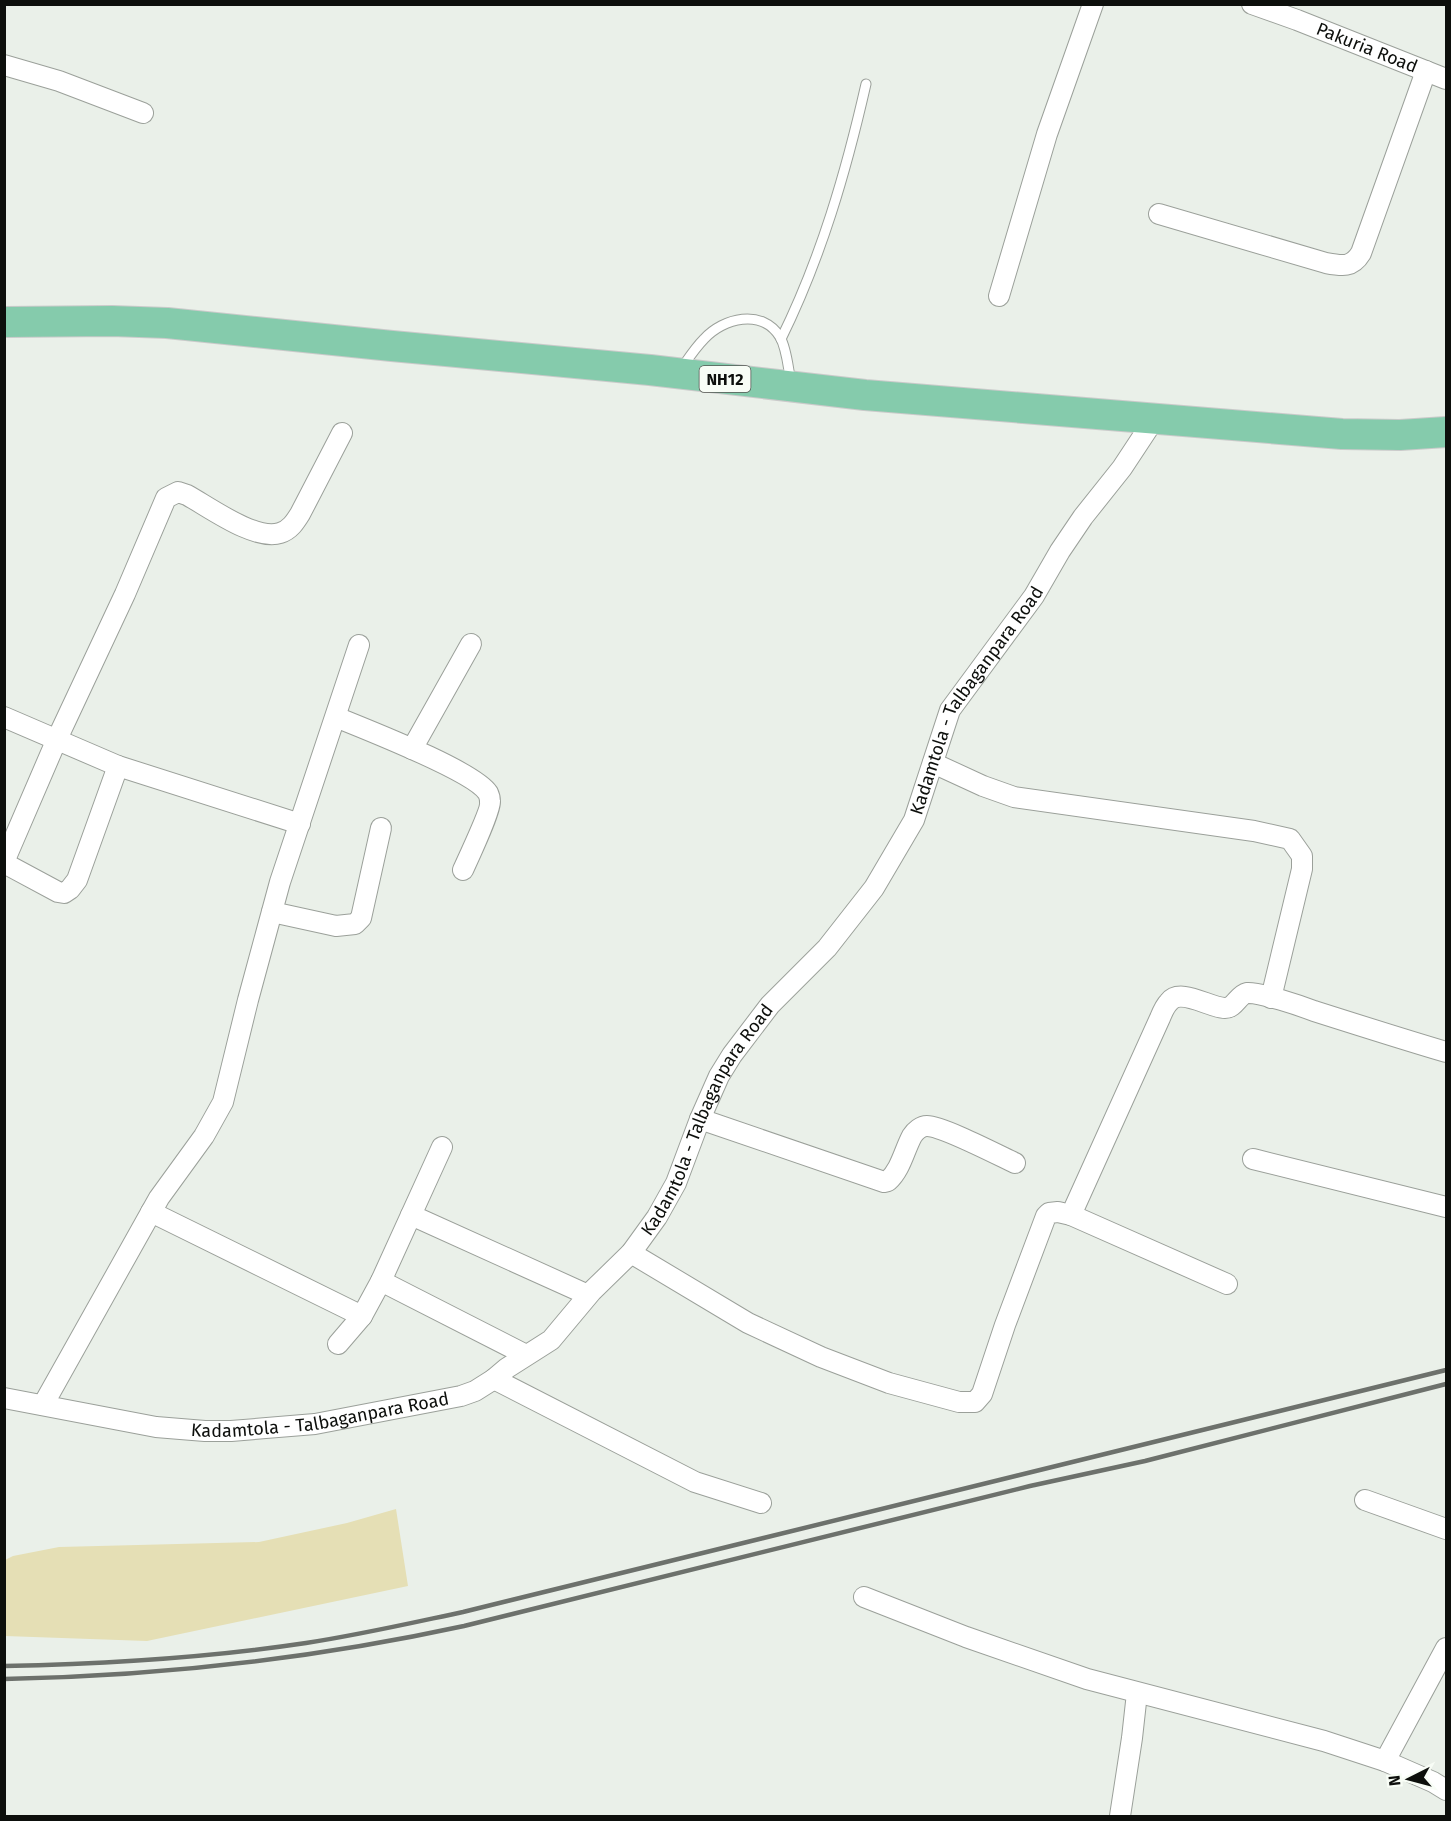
<svg xmlns="http://www.w3.org/2000/svg" width="1451" height="1821" font-family="'Fira Sans',sans-serif">
<style>
.green{fill:#e5dfb5}
.lines{fill:none;stroke-linecap:round;stroke-linejoin:round}
.service-casing{stroke:#9ba09a;stroke-width:11}
.minor-casing{stroke:#9ba09a;stroke-width:22}
.primary-casing{stroke:#cacaca;stroke-width:32}
.service{stroke:#fff;stroke-width:9}
.minor{stroke:#fff;stroke-width:20}
.primary{stroke:#85cbac;stroke-width:30}
.rail{stroke:#6d716c;stroke-width:4.5}
.labels{text-anchor:middle;dominant-baseline:central;stroke-width:5;stroke-linejoin:round;paint-order:stroke}
.shield{fill:#f8fdf6;stroke:#545652;stroke-width:1.5}
.shield-label{font-size:16px;font-weight:bold;fill:#0d0f0c}
.street-label{font-size:18px;fill:#0d0f0c;stroke:#f8fdf6}
</style>
<rect width="100%" height="100%" fill="#eaf0e9"/>
<polygon class="green" points="396,1509 408,1586 147,1641 5,1636 5,1560 13,1556 59,1547 259,1542 347,1523"/>
<g class="lines">
<defs>
<g id="service">
<path d="M781 339C821 258 846 172 866 84"/>
<path d="M681 369C688 359 695 348 704 339 723 318 762 308 780 337 787 349 788 368 791 382"/>
</g>
<g id="minor">
<path id="s1" d="M1252 4 1297 20 1446 79"/>
<polyline points="4,65 59,81 143,113"/>
<path d="M1159 214 1326 263C1342 266 1352 268 1361 253L1426 71"/>
<polyline points="999,296 1047,134 1093,4"/>
<polyline points="4,717 118,766 77,880 70,889 64,893 58,892 4,863"/>
<path d="M336 717C365 729 474 771 488 793 489 795 490 800 490 802 491 810 468 859 463 870"/>
<polyline points="412,749 471,644"/>
<polyline points="933,763 983,786 1014,797 1254,831 1290,839 1302,856 1302,869 1271,998"/>
<polyline points="118,766 300,824"/>
<path d="M4 862 57 739 125 594 166 498 178 492 187 495C209 507 255 541 280 533 290 530 295 522 300 514L342 433"/>
<polyline points="272,912 336,926 355,924 361,918 381,828"/>
<path d="M700 1119 884 1182 888 1181C901 1169 904 1151 912 1136 915 1131 921 1126 927 1126 942 1126 998 1155 1015 1163"/>
<polyline points="1253,1159 1446,1207"/>
<polyline points="151,1212 362,1316"/>
<polyline points="411,1215 588,1295"/>
<polyline points="1071,1215 1227,1284"/>
<path d="M631 1253 748 1323 821 1357 889 1383 959 1402H975L982 1394 1005 1325 1046 1216 1049 1213 1058 1212 1071 1215 1160 1018C1162 1013 1165 1006 1169 1002 1180 987 1210 1008 1225 1008 1235 1008 1238 995 1247 993 1260 992 1301 1006 1314 1011 1358 1025 1402 1039 1446 1052"/>
<polyline points="381,1281 526,1355"/>
<polyline points="338,1344 362,1316 381,1281 442,1147"/>
<polyline points="494,1379 695,1482 761,1503"/>
<path id="s2" d="M4 1398 156 1427 205 1431H231L315 1424 461 1396 475 1391 494 1379 507 1368 551 1340 592 1291 631 1253 657 1217 676 1183 700 1119 719 1076 732 1055 770 1005 827 948 874 888 914 820 950 710 1034 596 1060 551 1083 517 1122 468 1155 418"/>
<polyline points="43,1405 159,1198 204,1136 223,1102 248,1000 280,882 359,645"/>
<polyline points="1365,1500 1446,1529"/>
<polyline points="864,1597 966,1637 1087,1679 1324,1741 1385,1761 1433,1782 1446,1790"/>
<polyline points="1385,1761 1446,1648"/>
<polyline points="1120,1816 1132,1738 1137,1693"/>
</g>
<polyline id="primary" points="4,322 112,321 167,323 392,346 650,370 865,395 1342,434 1400,435 1446,432"/>
</defs>
<use href="#service" class="service-casing"/>
<use href="#minor" class="minor-casing"/>
<use href="#primary" class="primary-casing"/>
<use href="#service" class="service"/>
<use href="#minor" class="minor"/>
<use href="#primary" class="primary"/>
<g class="rail">
<path d="M4 1666C105 1664 206 1658 306 1643 359 1635 411 1623 463 1612L1446 1370"/>
<path d="M4 1679C160 1676 312 1659 464 1626L1030 1486 1145 1461 1446 1384"/>
</g>
</g>
<g class="labels">
<rect class="shield" x="699.5" y="366" width="51" height="26" rx="4.5"/>
<g class="shield-label">
<text x="725" y="379">NH12</text>
</g>
<g class="street-label">
<text stroke="none"><textPath href="#s1" startOffset="123">Pakuria Road</textPath></text>
<text stroke="none"><textPath href="#s2" startOffset="1346">Kadamtola - Talbaganpara Road</textPath></text>
<text stroke="none"><textPath href="#s2" startOffset="842">Kadamtola - Talbaganpara Road</textPath></text>
<text stroke="none"><textPath href="#s2" startOffset="320">Kadamtola - Talbaganpara Road</textPath></text>
</g>
</g>
<rect width="1451" height="1821" fill="none" stroke="#0d0f0c" stroke-width="12"/>
<g transform="translate(1409 1779) rotate(264)" stroke="#f8fdf6" stroke-width="4.5" paint-order="stroke">
<path d="M0-4.5L10 22L0 15L-10 22Z" fill="#0d0f0c"/>
<text y="-9" font-size="16" font-weight="bold" text-anchor="middle" fill="#0d0f0c">N</text>
</g>
</svg>
